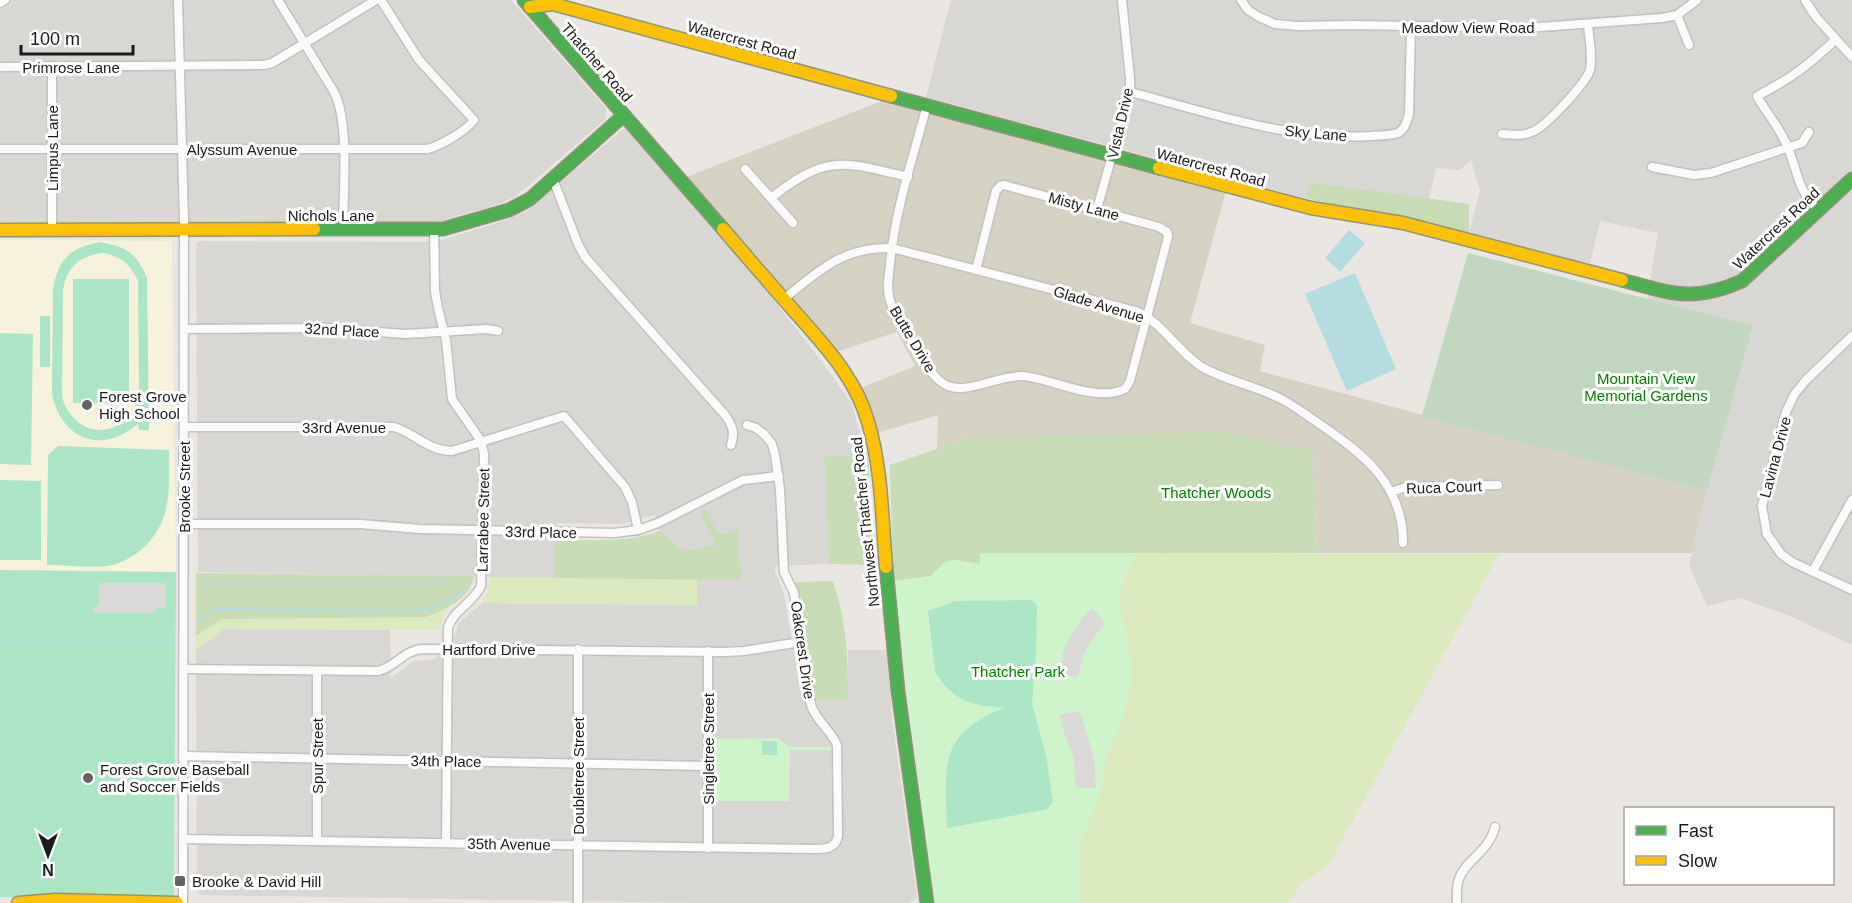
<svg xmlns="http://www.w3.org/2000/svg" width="1852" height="903" font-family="Helvetica,sans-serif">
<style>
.residential{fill:#d9d7d4;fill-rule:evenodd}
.education{fill:#f6f2dc}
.construction{fill:#d5d2c3}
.grass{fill:#dbebbd}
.forest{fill:#c7dbb5}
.cemetery{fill:#c0d6be}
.park{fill:#cef4ca}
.pitch{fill:#aae6c5;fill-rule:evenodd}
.parking{fill:#dad9d7}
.water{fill:#b3dce1}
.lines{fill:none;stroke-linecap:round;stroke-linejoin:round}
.stream{stroke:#b3dce1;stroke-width:2}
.street-casing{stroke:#c2c1bf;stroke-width:11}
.fast-casing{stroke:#94937b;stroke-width:15}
.slow-casing{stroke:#94937b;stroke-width:15}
.street{stroke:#fcfbfb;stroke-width:8}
.fast{stroke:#4caf50;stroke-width:12}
.slow{stroke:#ffc107;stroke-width:12}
.poi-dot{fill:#636261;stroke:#fff;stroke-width:2}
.labels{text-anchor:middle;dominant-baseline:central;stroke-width:6;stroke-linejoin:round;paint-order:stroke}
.street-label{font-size:15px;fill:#1b1b1b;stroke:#fff}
.park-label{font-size:15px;fill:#058101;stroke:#fff}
.poi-label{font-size:15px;fill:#1b1b1b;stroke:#fff;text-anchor:start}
</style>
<rect width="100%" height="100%" fill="#eae7e2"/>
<g class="residential">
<polygon points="0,0 511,0 606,108 605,120 516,196 502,203 438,222 0,222"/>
<polygon points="951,0 1852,0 1852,645 1790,616 1740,598 1707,606 1689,565 1707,491 1753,327 1647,299 1658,233 1600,221 1590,264 1469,233 1480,191 1471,160 1460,170 1436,168 1429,199 1310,182 1305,198 926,97"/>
<path d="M623 129 629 130 757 278 825 366 851 403 868 458 840 455 824 457 829 564 775 566V572L784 594 802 699 848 700V650H887L892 718 917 897 910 903H696L200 895 197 888 196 648 213 639 223 629 390 630 391 678 414 661 435 659 455 636 458 624 482 603 697 605V579L740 580 742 568 739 560 738 530 725 534 717 532 699 512 715 545 683 551 660 531 655 515 622 524 557 523 554 578 198 572 196 244 199 241 423 242 445 239 497 223 526 212ZM789 747H832V750H790Z"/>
</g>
<polygon class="education" points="0,240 172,241 176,572 0,570"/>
<polygon class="construction" points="887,99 1226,191 1190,323 1265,345 1260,371 1707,491 1692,553 1317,553 1313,451 969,438 937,449 938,415 877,433 861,388 915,366 897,332 836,352 686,177"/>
<g class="grass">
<polygon points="1136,553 1499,554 1328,866 1301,884 1288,903 1081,903 1080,842 1098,800 1107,756 1122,720 1131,686 1127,640 1121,615 1120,594 1125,576"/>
<polygon points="491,577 697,579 697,605 482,603 488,590"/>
<polygon points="450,606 442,619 439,630 223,629 213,639 196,648 196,636 222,619 425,617"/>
</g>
<g class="forest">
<polygon points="1310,182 1469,204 1469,233 1305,198"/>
<polygon points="1221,432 1313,451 1317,553 981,553 980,564 954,560 944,563 931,576 893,581 890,465 969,438"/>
<polygon points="840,455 868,458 874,565 829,564 824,456"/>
<path d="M705 508 717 532 725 534 738 529 739 560 742 568 740 580 554 578 555 540C591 540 626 543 660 531L683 551 715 545 699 512Z"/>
<path d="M196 573 474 576C470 600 445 609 426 617L222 619 196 636Z"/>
<path d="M833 581C847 624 848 655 848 700H813L802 602 795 582Z"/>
</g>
<polygon class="cemetery" points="1468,253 1753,326 1707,491 1422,416"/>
<g class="park">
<polygon points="980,553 1136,553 1125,576 1120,594 1121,615 1132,663 1131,686 1122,720 1107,756 1098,800 1080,842 1081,903 935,903 934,899 893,581 931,576 944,562 954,560 980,564"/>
<polygon points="778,738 789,747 833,747 833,750 790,750 789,801 713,801 713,739"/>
</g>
<g class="pitch">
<path d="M101 242C127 247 137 254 147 278L149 430H139L138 424C102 454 63 441 52 395L53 291C57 260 70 247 101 242ZM102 253C121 256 130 264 138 281L139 396C126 441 75 441 62 397L63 291C66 268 79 256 102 253Z"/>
<polygon points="73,279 129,279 129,404 73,403"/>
<rect x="40" y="316" width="10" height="51"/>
<polygon points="0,333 33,334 31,465 0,464"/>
<path d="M58 446 169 450C169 489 173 522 141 550 134 556 123 562 113 565 92 569 68 565 47 565L48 455Z"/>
<polygon points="0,480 41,481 41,560 0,560"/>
<polygon points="0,570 176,572 174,898 170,899 0,897"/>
<path d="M1032 600 1037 606 1036 651 1032 704 1046 755 1053 802 1048 809 947 828C945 766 938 734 1004 708 974 706 950 700 935 671L928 611 955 601Z"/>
<rect x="762" y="741" width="15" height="14"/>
</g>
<g class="parking">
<polygon points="99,583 166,583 166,608 157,608 156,613 94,613 94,607 99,606"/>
<polygon points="1092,608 1105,623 1088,645 1083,656 1078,677 1059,675 1063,652 1068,640 1083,618"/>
<polygon points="1080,712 1094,758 1096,788 1076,787 1074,760 1061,723 1060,714"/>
</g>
<g class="water">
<polygon points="1349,230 1365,243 1340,272 1325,258"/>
<polygon points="1355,273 1396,369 1347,391 1305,294"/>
</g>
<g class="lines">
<g class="stream">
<polyline points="202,583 425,583 450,580"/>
<polyline points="197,622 215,609 423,610 435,607 464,591"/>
<polyline points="80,643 169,642 172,640"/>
<polyline points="0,644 76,643"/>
</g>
<defs>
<g id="street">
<polyline points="178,0 184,221 183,903"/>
<path d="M278 0 334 92C350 122 343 194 343 230"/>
<polyline points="1241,0 1248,10 1259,17 1275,24 1298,26 1353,25 1526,28 1662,18 1677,15 1697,0"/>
<polyline points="1805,0 1816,17 1852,57"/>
<polyline points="0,3 5,0"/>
<polyline points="1677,15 1689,45"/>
<polyline points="0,67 264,65 272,63 376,0"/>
<polyline points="52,67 52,230"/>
<path d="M1130 92C1208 112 1288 141 1370 136 1378 135 1390 136 1398 133 1405 129 1407 121 1409 114L1411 27"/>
<path d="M927 105C913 158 895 210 890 264 889 276 886 289 890 300 894 317 908 333 916 348 925 361 932 379 948 386 969 394 999 375 1023 376 1054 379 1095 403 1125 389L1130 381 1168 237 1167 232 1159 227 1004 185 1000 186 996 191 976 270"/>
<path d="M1502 134C1514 135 1524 136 1534 131 1547 125 1586 83 1590 70 1593 55 1589 39 1588 24"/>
<path d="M0 149H427C440 146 466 131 474 120L419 60 381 0"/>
<polyline points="1652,167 1694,175 1711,173 1802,143 1809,132"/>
<polyline points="745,169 793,223"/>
<path d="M553 179 578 244 585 257 725 415C733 426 735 433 731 445"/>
<path d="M771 198C827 154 842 161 908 177"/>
<polyline points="1097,209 1130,92 1130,78 1122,0"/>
<path d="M1818 210C1796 187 1799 175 1788 148 1781 129 1767 114 1757 96 1790 79 1809 65 1835 40"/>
<path d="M434 230 435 291 438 308 446 340 452 399 481 441 484 454 481 586C473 603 455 609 448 627L446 843"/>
<path d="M784 299C818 271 844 246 892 248L1136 311C1164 324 1177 351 1202 367 1226 381 1254 385 1279 398 1294 405 1307 416 1321 425 1365 455 1403 485 1403 543"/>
<polyline points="185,329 324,328 406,334 487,329 498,331"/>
<polyline points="1852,336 1806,380 1794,395 1786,412 1762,506 1767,534 1781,554 1792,562 1852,590"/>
<path d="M184 427H394C415 433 428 451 452 451L564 416 625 487 632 502 638 530"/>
<polyline points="1391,492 1406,487 1498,485"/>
<polyline points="184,524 360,524 420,529 614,533 638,530 658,523 743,480 779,476"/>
<polyline points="1813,571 1852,500"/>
<polyline points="578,649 578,903"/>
<path d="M184 669 378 671C396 667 404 650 422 649L724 652 744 651 801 642"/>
<polyline points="183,756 708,766"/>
<path d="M183 839 816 849C826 849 836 848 838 836L837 745C831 730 816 721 811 705L794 593 784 572 780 489 775 455 772 444 765 435 756 428 747 425"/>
<polyline points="317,841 317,671"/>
<polyline points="708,848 708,651"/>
<path d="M1457 903C1457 895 1456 886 1459 879 1465 860 1489 852 1495 827"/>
</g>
<g id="fast">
<polyline points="524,0 723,229"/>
<polyline points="891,96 1159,168"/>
<polyline points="314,229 443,229 509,210 530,199 624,115"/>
<path d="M1622 280C1670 293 1693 303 1742 281L1852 179"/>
<polyline points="886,567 898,691 927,903"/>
</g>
<g id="slow">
<polyline points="530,7 553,4 891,96"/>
<polyline points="1159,168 1311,208 1403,223 1622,280"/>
<path d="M723 229C747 257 771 285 795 312 824 345 856 378 868 422 882 468 882 519 886 567"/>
<polyline points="0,230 314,229"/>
<polyline points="18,903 55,900 177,903"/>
</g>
</defs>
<use href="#street" class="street-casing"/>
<use href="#fast" class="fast-casing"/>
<use href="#slow" class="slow-casing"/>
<use href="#street" class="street"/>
<use href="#fast" class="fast"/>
<use href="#slow" class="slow"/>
</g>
<g class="poi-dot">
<circle cx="87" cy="405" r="6"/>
<circle cx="88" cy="778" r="6"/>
<rect x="174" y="875" width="12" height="12" rx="3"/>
</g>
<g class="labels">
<g class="street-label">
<text x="1468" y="27">Meadow View Road</text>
<text transform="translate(742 40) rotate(15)">Watercrest Road</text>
<text transform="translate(597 62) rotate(49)">Thatcher Road</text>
<text x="71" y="67">Primrose Lane</text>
<text transform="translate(1120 123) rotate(-77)">Vista Drive</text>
<text transform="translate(1316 133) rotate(5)">Sky Lane</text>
<text transform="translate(52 148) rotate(-90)">Limpus Lane</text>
<text x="242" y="149">Alyssum Avenue</text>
<text transform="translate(1211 167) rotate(15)">Watercrest Road</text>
<text transform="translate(1084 206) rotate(15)">Misty Lane</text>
<text x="331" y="215">Nichols Lane</text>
<text transform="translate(1776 228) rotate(-43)">Watercrest Road</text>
<text transform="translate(1099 304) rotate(17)">Glade Avenue</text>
<text transform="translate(342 330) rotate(3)">32nd Place</text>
<text transform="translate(913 339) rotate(59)">Butte Drive</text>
<text x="344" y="427">33rd Avenue</text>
<text transform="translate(1775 457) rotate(-75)">Lavina Drive</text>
<text transform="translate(184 487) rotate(-90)">Brooke Street</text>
<text transform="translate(1444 487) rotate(-2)">Ruca Court</text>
<text transform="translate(483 520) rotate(-89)">Larrabee Street</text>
<text transform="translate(865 522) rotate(-96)">Northwest Thatcher Road</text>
<text transform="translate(541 532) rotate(1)">33rd Place</text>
<text x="489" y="649">Hartford Drive</text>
<text transform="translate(803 650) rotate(82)">Oakcrest Drive</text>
<text transform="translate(708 749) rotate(-90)">Singletree Street</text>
<text transform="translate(317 756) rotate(-90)">Spur Street</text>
<text transform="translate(446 761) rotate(1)">34th Place</text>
<text transform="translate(578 776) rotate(-90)">Doubletree Street</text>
<text transform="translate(509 844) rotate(1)">35th Avenue</text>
</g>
<g class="park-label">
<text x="1646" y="378">Mountain View<tspan x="1646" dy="17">Memorial Gardens</tspan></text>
<text x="1216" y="492">Thatcher Woods</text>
<text x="1018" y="671">Thatcher Park</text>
</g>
<g class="poi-label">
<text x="99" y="396">Forest Grove<tspan x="99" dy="17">High School</tspan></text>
<text x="100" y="769">Forest Grove Baseball<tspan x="100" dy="17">and Soccer Fields</tspan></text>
<text x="192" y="881">Brooke &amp; David Hill</text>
</g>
</g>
<rect x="1624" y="807" width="210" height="78" fill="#ffffff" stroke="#a4a4a4" stroke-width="1.5"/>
<rect x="1636" y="826" width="30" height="9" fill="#4caf50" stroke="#a4a4a4" stroke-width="1.5"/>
<text x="1678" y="837" font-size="18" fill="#1b1b1b">Fast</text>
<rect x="1636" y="856" width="30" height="9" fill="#ffc107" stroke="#a4a4a4" stroke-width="1.5"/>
<text x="1678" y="867" font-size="18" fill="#1b1b1b">Slow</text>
<g transform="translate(48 855) rotate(180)" stroke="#ffffff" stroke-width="4.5" paint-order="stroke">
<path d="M0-4.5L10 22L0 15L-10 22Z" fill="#1b1b1b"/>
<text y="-9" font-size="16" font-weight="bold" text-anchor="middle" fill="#1b1b1b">N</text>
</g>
<path d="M21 45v9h112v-9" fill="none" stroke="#1b1b1b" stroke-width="3"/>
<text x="30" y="45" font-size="18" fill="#1b1b1b" stroke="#ffffff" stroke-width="4.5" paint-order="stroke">100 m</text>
</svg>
